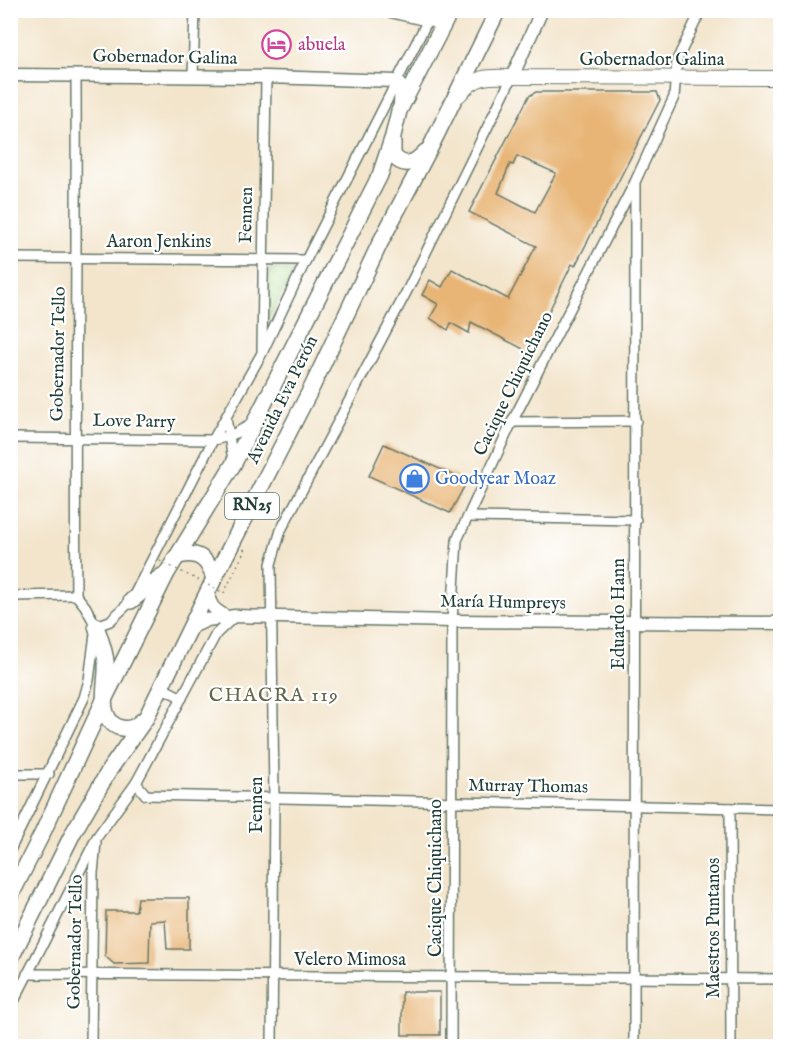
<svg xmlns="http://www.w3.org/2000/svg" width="791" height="1057" font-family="'IM FELL English',serif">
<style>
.park{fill:url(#park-dots);stroke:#648a5c;stroke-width:1.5}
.building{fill:#e8b576;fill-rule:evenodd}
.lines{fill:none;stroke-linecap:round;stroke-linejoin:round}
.minor-casing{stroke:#697869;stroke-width:12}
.tertiary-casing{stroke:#697869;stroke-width:15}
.secondary-casing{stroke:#697869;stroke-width:16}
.primary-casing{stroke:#697869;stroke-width:18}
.path{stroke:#697869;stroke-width:1.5;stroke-dasharray:1.5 4.5;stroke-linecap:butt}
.minor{stroke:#fff;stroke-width:9}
.tertiary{stroke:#fff;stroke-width:12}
.secondary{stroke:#fff;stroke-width:14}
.primary{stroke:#fff;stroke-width:15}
.path-bridge{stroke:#697869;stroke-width:1.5;stroke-dasharray:1.5 4.5;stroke-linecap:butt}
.labels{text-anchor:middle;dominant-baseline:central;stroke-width:4.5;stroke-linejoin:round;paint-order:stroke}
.shield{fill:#fff;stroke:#627771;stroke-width:1.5}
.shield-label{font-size:16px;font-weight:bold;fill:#1f3d34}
.hotel-label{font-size:18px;fill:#b23c85;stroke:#fff;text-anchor:start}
.street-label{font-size:18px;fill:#1f3d34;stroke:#fff}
.shop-label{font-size:18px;fill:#366cbe;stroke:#fff;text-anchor:start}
.neighbourhood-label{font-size:20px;letter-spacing:1.5px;fill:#65674b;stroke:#fff}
</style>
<defs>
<pattern id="park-dots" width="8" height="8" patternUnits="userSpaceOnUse" patternTransform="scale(1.5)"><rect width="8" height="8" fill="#a9d885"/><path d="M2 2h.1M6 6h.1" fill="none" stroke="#91ba73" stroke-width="1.8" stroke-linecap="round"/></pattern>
</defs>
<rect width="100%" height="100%" fill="#fff"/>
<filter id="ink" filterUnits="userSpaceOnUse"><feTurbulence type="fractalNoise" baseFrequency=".0167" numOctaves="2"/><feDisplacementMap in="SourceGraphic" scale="12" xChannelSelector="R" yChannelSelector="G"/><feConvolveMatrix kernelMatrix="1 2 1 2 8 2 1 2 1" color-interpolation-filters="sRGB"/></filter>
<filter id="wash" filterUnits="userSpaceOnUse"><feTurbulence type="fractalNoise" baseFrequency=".008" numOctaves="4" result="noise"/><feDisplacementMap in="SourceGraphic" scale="24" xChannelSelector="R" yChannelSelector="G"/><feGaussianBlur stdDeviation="1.35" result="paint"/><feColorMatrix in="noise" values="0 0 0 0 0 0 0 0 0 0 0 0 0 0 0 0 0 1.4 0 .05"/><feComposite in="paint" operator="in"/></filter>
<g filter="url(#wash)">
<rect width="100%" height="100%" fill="#f3e5cc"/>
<polygon class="park" points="270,268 294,271 268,320"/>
<g id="blocks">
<g class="building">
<path d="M536 92H657L660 100 575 266 572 264 529 352 471 322 469 333 451 323 448 330 430 318 438 304 422 295 430 280 442 287 452 269 508 299 536 246 469 212 529 96ZM517 156 556 173 535 212 498 193 510 164 513 165Z"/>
<polygon points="384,444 467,481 450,513 369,476"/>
<polygon points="138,898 189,898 189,949 167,949 165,920 150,921 149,963 114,964 105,956 106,911 136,911"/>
<rect x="402" y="992" width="38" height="43"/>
</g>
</g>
</g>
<g filter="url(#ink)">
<use href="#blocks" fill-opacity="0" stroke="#697869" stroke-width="1.5"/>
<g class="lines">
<defs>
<g id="minor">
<polyline points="380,10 443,25"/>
<path d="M76 76C77 249 74 421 76 595L85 606 96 626"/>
<polyline points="193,76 195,10"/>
<polyline points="10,258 306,260"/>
<polyline points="262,350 266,77"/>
<polyline points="226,418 233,460"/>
<polyline points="512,422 636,421"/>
<polyline points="10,438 213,440 230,436 252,424"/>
<polyline points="469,517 636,520"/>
<polyline points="10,596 76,595"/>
<polyline points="161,687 182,698"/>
<polyline points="10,774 49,774"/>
<polyline points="136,783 146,795 780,809"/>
<polyline points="730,808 731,1046"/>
<polyline points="10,850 84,698 89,680 96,626 110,621 131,601 213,440 262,353 306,260 433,10"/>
<polyline points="27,974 780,979"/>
<polyline points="10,1009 97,837 136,783 216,634 235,616"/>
<polyline points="91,1046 93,873 96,842"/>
<polyline points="272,1046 274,797 271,564 281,530 409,287 512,77"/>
<polyline points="451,1046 452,621 457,540 512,422 635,182 674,97 677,60 701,10"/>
<polyline points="634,1046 635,185"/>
</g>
<g id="tertiary">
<polyline points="10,75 266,77 396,81 401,86 400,103"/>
<polyline points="512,77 542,10"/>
<path d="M208 591C209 605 213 609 225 616"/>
<polyline points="190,628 207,620 235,616 452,621 780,623"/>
</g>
<path id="secondary" d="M459 95C477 75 487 76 512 77L780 78"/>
<g id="primary">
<path d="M393 142V155C404 169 415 163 425 152"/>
<path d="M176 557C197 550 208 558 214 579"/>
<polyline points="131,601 162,576"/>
<path d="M96 626C100 638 105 650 106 662 108 680 95 717 118 727 129 731 135 727 143 720"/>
<polyline points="10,897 42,834 105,698 167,573 234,463 380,175 393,136 399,111 451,10"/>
<polyline points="10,960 73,833 110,769 146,718 214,579 313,385 380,243 431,146 498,10"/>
</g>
</defs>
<use href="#minor" class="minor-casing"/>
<use href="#tertiary" class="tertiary-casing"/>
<use href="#secondary" class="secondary-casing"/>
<use href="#primary" class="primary-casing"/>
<polyline class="path" points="224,593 245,550 243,549"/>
<use href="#minor" class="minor"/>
<use href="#tertiary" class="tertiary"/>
<use href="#secondary" class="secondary"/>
<use href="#primary" class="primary"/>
<polyline class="path-bridge" points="160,561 224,593"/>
</g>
</g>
<defs>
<symbol id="hotel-ring" viewBox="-11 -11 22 22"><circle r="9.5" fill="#fff" stroke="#d1479c" stroke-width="1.5"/><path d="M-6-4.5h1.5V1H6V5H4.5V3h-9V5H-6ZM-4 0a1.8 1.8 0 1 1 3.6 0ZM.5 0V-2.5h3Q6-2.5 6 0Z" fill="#d1479c"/></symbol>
<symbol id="shop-ring" viewBox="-11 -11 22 22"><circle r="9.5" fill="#fff" stroke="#3f7fe0" stroke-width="1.5"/><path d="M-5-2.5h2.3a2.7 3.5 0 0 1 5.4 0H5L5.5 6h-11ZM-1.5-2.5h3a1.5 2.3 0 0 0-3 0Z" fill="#3f7fe0"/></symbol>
</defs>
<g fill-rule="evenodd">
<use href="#hotel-ring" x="260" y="28" width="33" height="33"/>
<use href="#shop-ring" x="398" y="462" width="33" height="33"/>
</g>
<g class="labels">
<rect class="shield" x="225" y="493" width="54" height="26" rx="4.5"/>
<g class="shield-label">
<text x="252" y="506">RN25</text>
</g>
<g class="hotel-label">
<text x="298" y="45">abuela</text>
</g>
<g class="street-label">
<text transform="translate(165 58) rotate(1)">Gobernador Galina</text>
<text x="652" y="60">Gobernador Galina</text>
<text transform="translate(247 215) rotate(-89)">Fennen</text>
<text x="159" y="242">Aaron Jenkins</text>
<text transform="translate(59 354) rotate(-89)">Gobernador Tello</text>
<text transform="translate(514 384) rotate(-64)">Cacique Chiquichano</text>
<text transform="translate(283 400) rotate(-64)">Avenida Eva Perón</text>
<text transform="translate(134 422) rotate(1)">Love Parry</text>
<text transform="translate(503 603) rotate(1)">María Humpreys</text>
<text transform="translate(619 614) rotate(-90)">Eduardo Hann</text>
<text transform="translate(528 787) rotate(1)">Murray Thomas</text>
<text transform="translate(257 805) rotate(-90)">Fennen</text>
<text transform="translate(436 878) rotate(-90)">Cacique Chiquichano</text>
<text transform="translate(714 928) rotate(-90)">Maestros Puntanos</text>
<text transform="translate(76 942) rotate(-89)">Gobernador Tello</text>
<text x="350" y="960">Velero Mimosa</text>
</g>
<g class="shop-label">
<text x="435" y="479">Goodyear Moaz</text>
</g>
<g class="neighbourhood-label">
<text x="274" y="695">CHACRA 119</text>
</g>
</g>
<rect width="791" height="1057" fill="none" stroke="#fff" stroke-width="36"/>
</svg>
